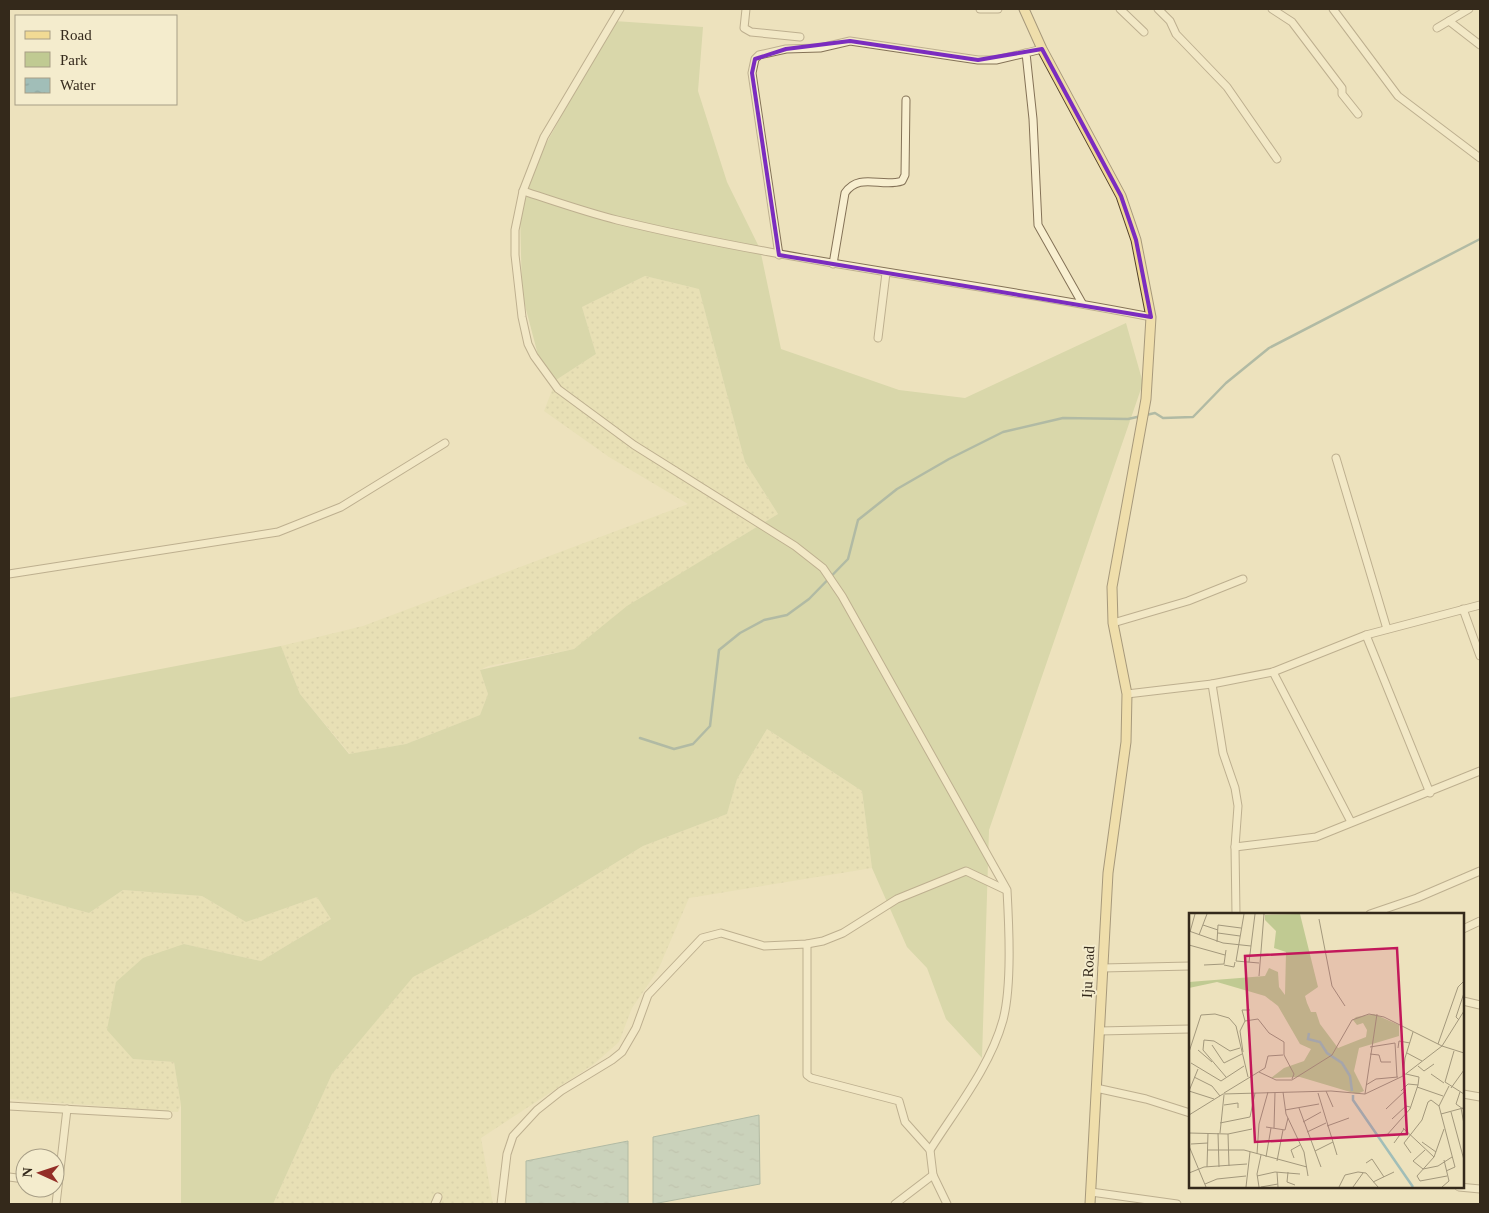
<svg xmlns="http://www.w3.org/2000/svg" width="1489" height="1213" font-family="Georgia,serif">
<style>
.farmland{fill:url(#farmland-dots)}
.green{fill:#c0ca92}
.water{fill:url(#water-ripples);stroke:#698b85}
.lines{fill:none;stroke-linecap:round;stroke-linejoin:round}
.stream{stroke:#698b85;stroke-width:2.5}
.minor-casing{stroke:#847257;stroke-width:9}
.major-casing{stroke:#52402b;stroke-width:11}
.minor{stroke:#f8efd0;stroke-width:7}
.major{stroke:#f1da94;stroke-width:9}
.marked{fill:none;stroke:#7b2cbf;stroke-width:4;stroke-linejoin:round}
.labels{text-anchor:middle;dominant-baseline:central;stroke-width:4;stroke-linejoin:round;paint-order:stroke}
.street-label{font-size:15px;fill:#34291b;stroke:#f4eccd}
.inset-river{fill:none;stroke:#a1beb8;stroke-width:2.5}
.inset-road{fill:none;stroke:#a3987c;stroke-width:1}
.view{fill:#c2185b;fill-opacity:0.15;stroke:#c2185b;stroke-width:2.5}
.inset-edge{fill:none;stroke:#34291b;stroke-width:2.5}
</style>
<defs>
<pattern id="farmland-dots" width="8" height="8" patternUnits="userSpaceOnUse" patternTransform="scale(1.25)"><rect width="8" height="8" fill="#e2ddab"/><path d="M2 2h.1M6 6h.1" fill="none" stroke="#c2be93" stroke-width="1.8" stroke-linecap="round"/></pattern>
<pattern id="water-ripples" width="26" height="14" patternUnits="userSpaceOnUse" patternTransform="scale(1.25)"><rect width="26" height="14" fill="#a1beb8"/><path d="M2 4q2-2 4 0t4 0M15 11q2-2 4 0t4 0" fill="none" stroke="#8ba39e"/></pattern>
</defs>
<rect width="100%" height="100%" fill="#ede2bd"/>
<g class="farmland">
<polygon points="645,276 699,289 745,462 778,514 628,606 574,649 488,666 480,670 488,694 480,715 406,744 350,754 300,694 281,646 363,626 688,504 609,457 544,411 556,380 596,354 582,307"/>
<polygon points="767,729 862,791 872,868 689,898 658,970 632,1008 619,1042 594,1064 481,1138 493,1204 273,1204 332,1074 413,976 534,913 643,846 727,814 737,779"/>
<polygon points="123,890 202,896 246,922 317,897 331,919 261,961 184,944 133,1059 174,1062 181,1105 178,1112 9,1099 9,891 89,913"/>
</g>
<polygon class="green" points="614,21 703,27 698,91 727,182 760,249 781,349 899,390 965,398 1126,323 1143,383 989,830 982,1058 946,1019 927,968 907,947 872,868 862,791 767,729 737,779 727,814 643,846 534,913 413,977 332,1074 273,1204 181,1204 181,1105 174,1062 133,1059 107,1030 116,982 143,958 184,944 261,961 331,919 317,897 246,922 202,896 123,890 89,913 9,891 9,698 281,646 300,694 349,754 406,744 480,715 488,694 480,670 574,649 627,606 778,514 745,462 699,289 645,276 582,307 596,354 556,380 538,355 522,294 520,212 542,151"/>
<g class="water">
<polygon points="759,1115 760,1184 653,1204 653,1137"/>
<polygon points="628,1141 628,1204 526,1204 526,1161"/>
</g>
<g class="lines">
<polyline class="stream" points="640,738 674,749 693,744 710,726 719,650 740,633 764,620 787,615 809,599 848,559 858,520 897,489 949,459 1003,432 1063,418 1128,419 1155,413 1163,418 1193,417 1226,383 1269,348 1480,239"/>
<defs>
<g id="minor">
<path d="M620 9 544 137 523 191 515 230V255L522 317 528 344 534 356 558 389 634 445 795 546 823 568 842 596 1007 890C1009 926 1012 986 1003 1020 990 1067 956 1109 930 1150"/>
<polyline points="746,9 744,28 751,32 800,37"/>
<polyline points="980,9 998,9"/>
<polyline points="1120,9 1144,32"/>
<polyline points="1158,9 1170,21 1176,34 1227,87 1277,159"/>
<polyline points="1272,9 1292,22 1342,88 1342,94 1358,114"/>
<polyline points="1333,9 1398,96 1480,158"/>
<polyline points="1449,21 1480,45"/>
<polyline points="1437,28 1469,9"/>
<polyline points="1042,49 1026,53 1033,119 1038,225 1082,303"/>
<path d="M523 191C554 201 585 212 617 220 793 263 973 282 1151 317"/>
<polyline points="779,255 752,73 755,59 759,55 786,49 820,48 850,41 978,60 996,60 1026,53"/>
<path d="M833 264 845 193C859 172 882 188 902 181L905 175 906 100"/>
<polyline points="878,338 886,273"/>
<polyline points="1336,458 1387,629"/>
<polyline points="9,574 278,532 341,507 445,443"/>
<polyline points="1463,609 1480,656"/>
<polyline points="1113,623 1188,601 1243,579"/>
<polyline points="1366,635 1430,793"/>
<polyline points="1273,672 1351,822"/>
<polyline points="1212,684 1223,753 1235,788 1238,806 1235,847 1236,914"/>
<polyline points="1127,694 1212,684 1273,672 1366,635 1480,605"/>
<polyline points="1235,847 1316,837 1480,771"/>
<polyline points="1370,914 1417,898 1480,871"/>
<polyline points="1463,929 1480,921"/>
<polyline points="807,944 807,1075 811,1078 899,1101 905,1122 930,1150 933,1175 947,1204"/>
<polyline points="1102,968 1190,966"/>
<polyline points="1463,1001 1480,1005"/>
<polyline points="1099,1031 1190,1029"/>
<polyline points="1096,1088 1146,1099 1190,1113"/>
<polyline points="1463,1094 1480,1097"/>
<polyline points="9,1106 168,1115"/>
<polyline points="9,1177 25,1179"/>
<polyline points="1459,1187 1480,1189"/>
<polyline points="1091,1192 1177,1204"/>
<polyline points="56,1204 67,1109"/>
<polyline points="435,1204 438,1197"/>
<polyline points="501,1204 507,1154 513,1136 537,1110 561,1091 612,1060 622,1052 636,1028 648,995 702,938 721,933 764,946 807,944 823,941 843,933 897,899 966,871 1006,890"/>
<polyline points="895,1204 933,1175"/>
</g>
<polyline id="major" points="1024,9 1042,49 1121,196 1136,240 1151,317 1146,399 1112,587 1113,623 1127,694 1126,742 1108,873 1090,1204"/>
</defs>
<use href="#minor" class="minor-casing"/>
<use href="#major" class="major-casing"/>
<use href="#minor" class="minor"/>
<use href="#major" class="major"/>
</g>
<path d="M0 0H1489V1213H0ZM850 41 978 60 1042 49 1121 196 1136 240 1151 317 779 255 752 73 755 59 786 49Z" fill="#ede2bd" fill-opacity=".55" fill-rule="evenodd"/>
<path class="marked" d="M850 41 978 60 1042 49 1121 196 1136 240 1151 317 779 255 752 73 755 59 786 49Z"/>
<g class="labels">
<g class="street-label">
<text transform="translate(1088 972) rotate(-87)">Iju Road</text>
</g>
</g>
<g transform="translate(1189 913)">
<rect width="275" height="275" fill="#ede2bd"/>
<path d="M111 1 129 74 116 83 118 90 122 99H127L131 111 149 135 177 124 178 117 174 110 168 112 164 107 167 104 185 101 210 112V123L170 135 165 158 175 178 168 181 111 164 82 165 95 155 115 148 122 136 111 131 89 93 76 83 28 69 0 75V69L76 63 80 55 89 59 90 74 96 82 97 39 85 35 87 18 76 7V2Z" fill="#c0ca92"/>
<path class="inset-river" d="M120 120 119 126 131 129 138 140 153 150 161 163 163 178M164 182V187L224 274"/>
<path class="inset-road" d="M55 1 47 48 70 50M130 6 143 73 156 93M14 12 29 17M0 18 34 30 62 33M1 19 6 1M29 20 51 23M10 22 18 1M28 29 29 12 52 15M0 32 36 42M60 49 66 1M15 52 35 51 37 37M35 52 45 54 46 49M70 63 75 1M270 107 267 104 275 80M56 108 69 106 80 120 95 129V142L105 161 103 166M249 131 269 74 275 68M23 132 35 150 53 141M181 134 206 130 208 164M209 135 210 128 221 130M9 137 23 149M265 138 256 169 275 181M0 139 12 102 26 101 40 105 47 113 59 164M54 139 51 118 56 108 53 97H61M218 140 233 148M181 141 190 142 192 149H202M2 150 32 168M229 153 235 158 245 151M70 159 87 167H103L143 142 163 107 180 101 195 104 253 133 275 98M242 161 255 170M214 163 216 145 224 119M5 164 23 173 31 183M37 164 14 137 15 127 25 128 41 138 51 135M32 168 55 153M177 172 187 166 209 164M228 174 254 183M262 175 275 157M0 178 25 186M0 178 9 156M137 178 144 194M212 178 219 171 229 172M94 179 97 201 115 239 119 263M271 179 267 191 274 196M35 180 76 155 79 143 94 142M129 180 148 242M176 181 188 101M35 192 49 190V195M110 195 132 254M272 195 275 211M197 196 217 177M96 197 130 191M262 199 275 247M252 201 274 195M0 202 34 181 142 178 176 181 214 163 253 133 275 140M203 206 217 193 221 194M114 209 132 199M31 210 61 204 66 180M138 213 160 205M77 214 96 217 99 205M85 215 86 179M214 215 245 244M255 216 245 244 228 263 231 268 258 263M118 219 137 210M0 220 39 221 63 216M29 220 30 254M31 220 35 182M39 221 40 253M197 223 221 196 229 172 230 164 217 161M233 229 247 239M205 230 215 216M2 231 19 230M0 233 17 274M19 237H55L118 254M236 237 224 248 234 256 249 253 263 244M126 238 144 229M222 240 215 230 233 207 239 189 242 187 250 193M68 241 70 211 79 179M77 244 82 215M105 245 102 237 111 232M88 248 94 217M177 250 183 246 195 264M18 254 19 220M257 258 266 254 250 193 260 173M88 259 89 274M99 259 98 269 106 272M0 260 15 254 58 251M68 263 86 259 111 261M184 269 205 259M16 271 28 266 57 263M57 274 61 239M70 274 68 261 72 242M72 274 89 271M150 274 156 262 169 259 177 260 189 274M164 274 174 260M253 274 260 268 255 247"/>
<path class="view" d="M208 35 218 221 66 229 56 43Z"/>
<rect width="275" height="275" class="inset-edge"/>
</g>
<rect width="1489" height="1213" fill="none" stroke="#34291b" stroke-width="20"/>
<rect x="15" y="15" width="162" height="90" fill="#f4eccd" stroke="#a79e86"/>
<rect x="25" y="31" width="25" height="8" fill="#f1da94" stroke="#a79e86"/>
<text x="60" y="40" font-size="15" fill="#34291b">Road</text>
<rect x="25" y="52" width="25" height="15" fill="#c0ca92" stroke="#a79e86"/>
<text x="60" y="65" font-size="15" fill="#34291b">Park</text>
<rect x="25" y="78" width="25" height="15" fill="url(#water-ripples)" stroke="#a79e86"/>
<text x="60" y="90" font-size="15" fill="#34291b">Water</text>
<g transform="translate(40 1173) rotate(273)"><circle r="24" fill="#f4eccd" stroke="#a79e86"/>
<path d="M0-4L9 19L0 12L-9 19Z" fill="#932e27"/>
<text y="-8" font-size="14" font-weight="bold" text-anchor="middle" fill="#34291b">N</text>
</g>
</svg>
